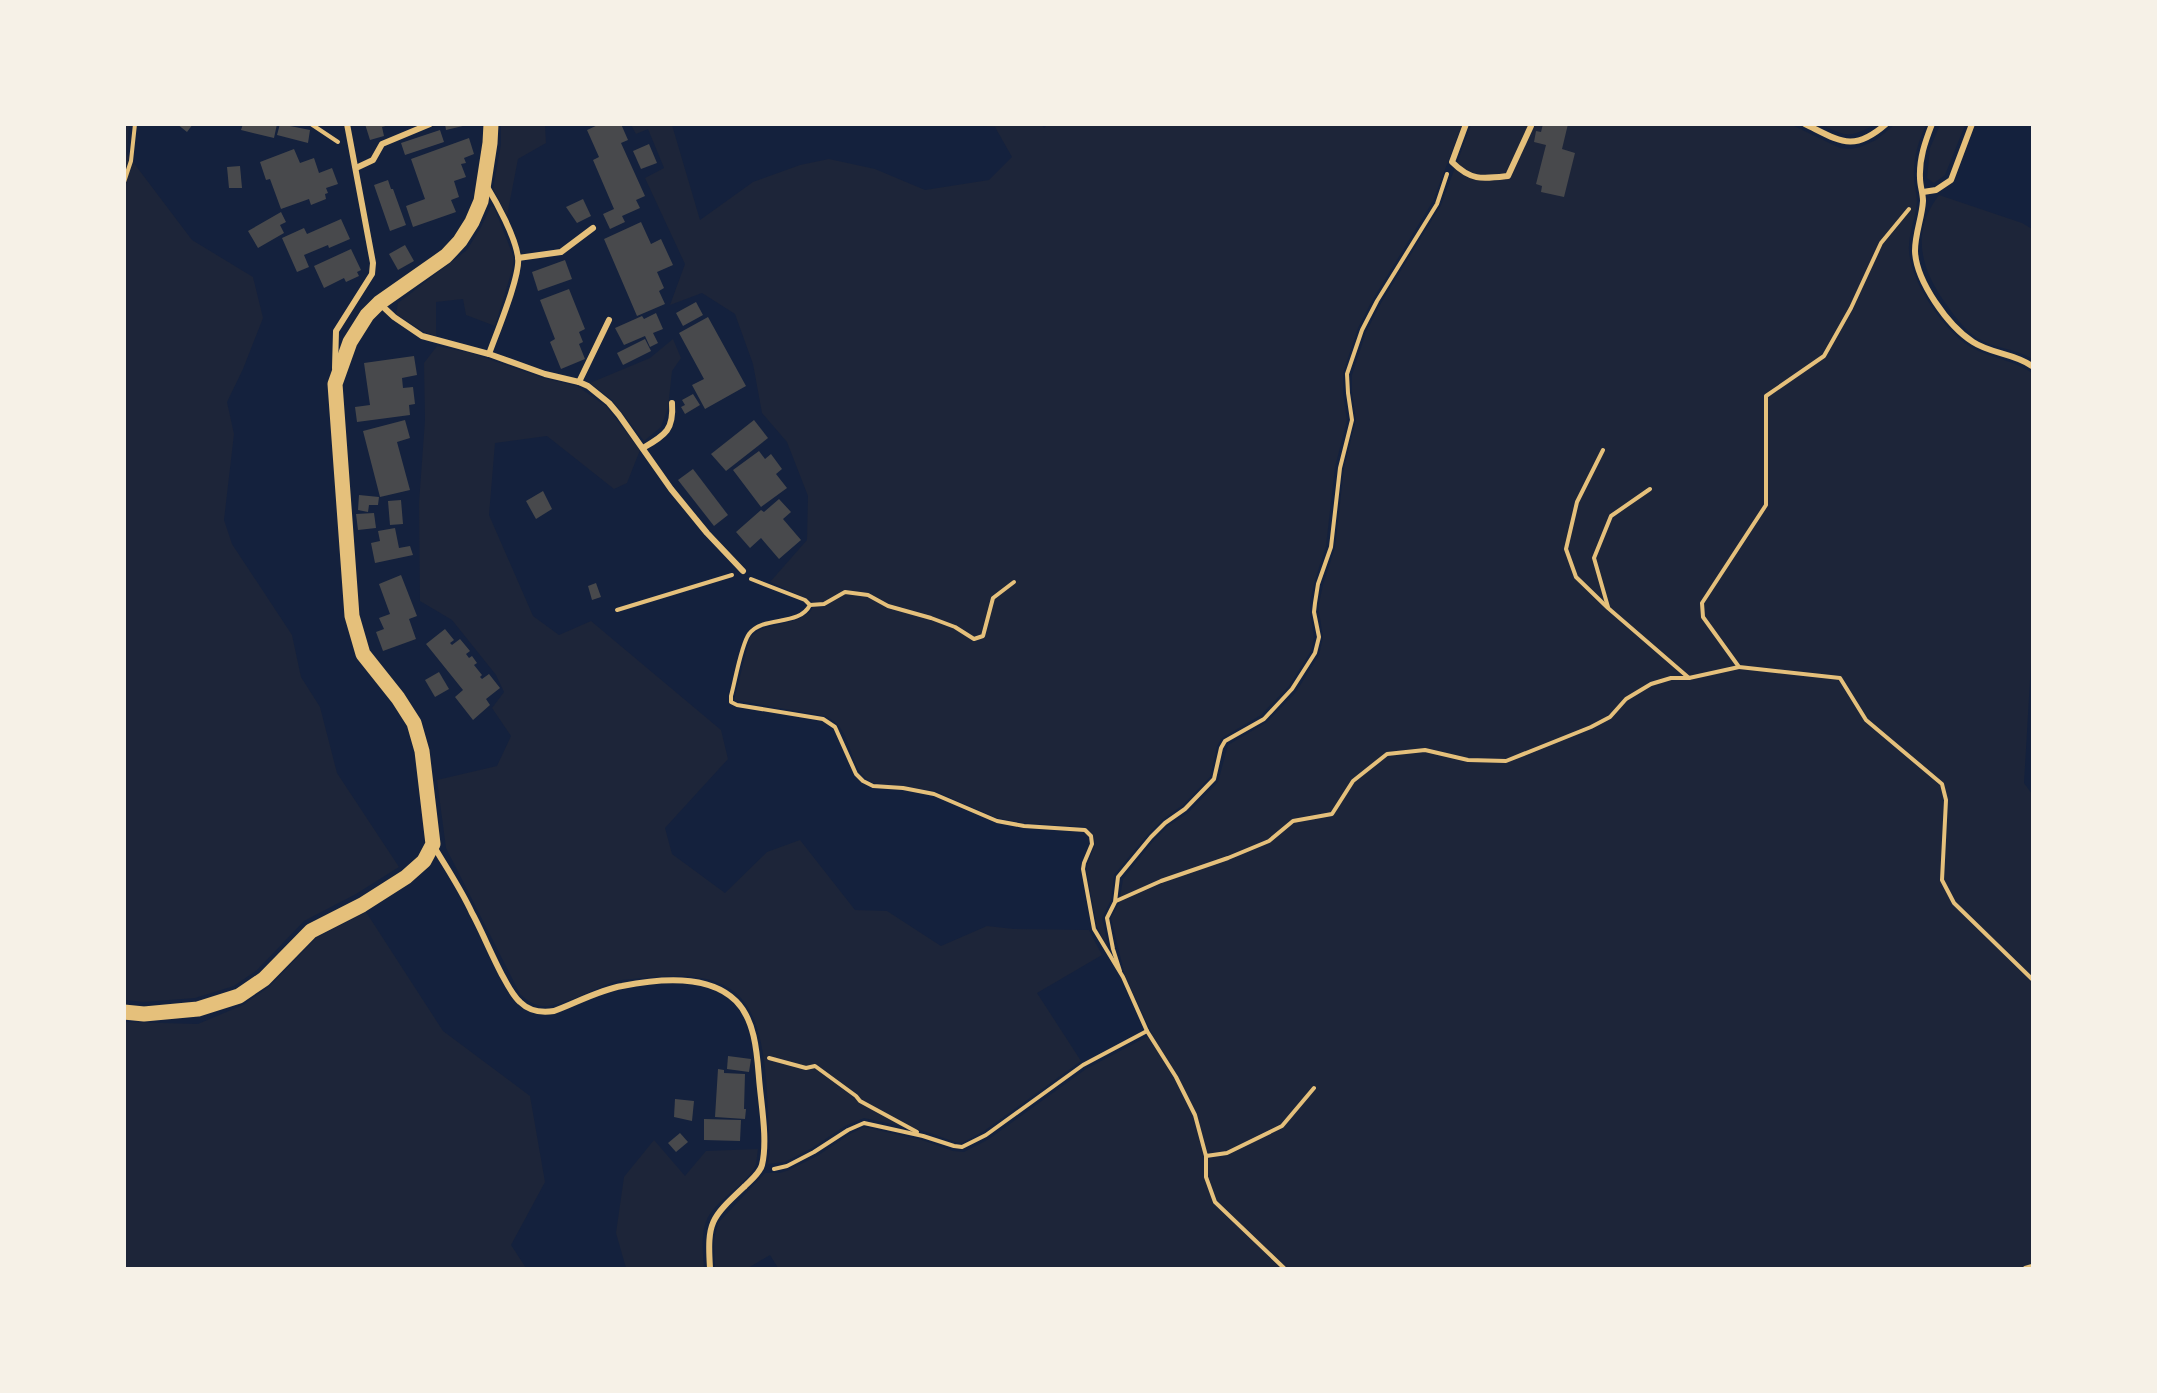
<svg xmlns="http://www.w3.org/2000/svg" width="2157" height="1393" font-family="'Noto Sans',sans-serif">
<style>
.green{fill:#1d2539}
.building{fill:#48494c}
.lines{fill:none;stroke-linecap:round;stroke-linejoin:round}
.path{stroke:#e5c07b;stroke-width:4}
.minor{stroke:#e5c07b;stroke-width:6}
.primary{stroke:#e5c07b;stroke-width:15}
</style>
<rect width="100%" height="100%" fill="#14213d"/>
<g class="green">
<polygon points="129,124 127,154 192,240 253,277 263,318 243,369 227,402 234,434 224,520 232,544 292,635 301,677 320,707 337,773 399,867 356,894 304,921 257,970 234,986 195,998 144,1002 125,1000 124,125"/>
<path d="M1041 124 1044 128 1048 124 1462 125 1433 201 1373 299 1358 328 1343 373V393L1347 420 1335 467 1326 546 1314 583 1310 602V613L1314 637 1311 651 1289 686 1261 715 1222 738 1217 746 1210 777 1183 805 1163 819 1148 834 1114 875 1111 900 1102 918 1109 951 1097 927 1086 869 1095 844 1093 834 1086 827 1024 823 997 818 935 791 873 783C849 771 854 742 837 724 834 721 829 718 825 716L734 700 750 637 761 629 796 620 810 612 814 605 810 600 770 582 807 540 808 496 787 442 762 413 753 364 735 314 702 293 670 305 685 264 645 178 664 168 648 129 636 134 631 125H672L700 220 753 182 800 165 829 159 875 169 925 190 989 180 1012 157 995 127 972 125Z"/>
<polygon points="501,125 545,125 546,143 518,159 507,216 493,189 501,144"/>
<path d="M1471 125H1792L1840 148 1851 149 1860 147 1876 140 1894 125H1926C1918 142 1913 159 1914 178 1914 186 1917 193 1917 201 1916 218 1908 233 1909 251 1911 281 1939 322 1962 341 1983 358 2011 358 2032 373V646L2024 783 2032 794V1268H778L770 1255 748 1268H715L714 1240 718 1223 765 1173H780L789 1170 817 1156 850 1134 864 1127 922 1140 953 1151 964 1152 989 1139 1086 1069 1152 1034 1125 976 1111 918 1119 903 1123 879 1154 840 1168 826 1188 813 1218 782 1228 745 1267 722 1296 692 1319 655 1323 637 1319 612V603L1323 585 1335 548 1344 468 1356 420 1352 392V375L1366 332 1381 303 1441 205Z"/>
<path d="M1822 125H1874C1849 138 1848 137 1822 125Z"/>
<polygon points="1940,125 1965,125 1945,175 1934,183 1927,178 1930,148"/>
<path d="M1939 195 2022 223 2032 229V359C2016 348 1994 349 1977 338 1964 329 1955 317 1946 304 1921 269 1910 233 1939 195Z"/>
<polygon points="491,206 494,207 514,258 512,270 495,326 466,315 463,299 436,302 436,336 424,332 396,314 398,303 467,250 481,227"/>
<polygon points="673,339 681,358 672,371 668,408 661,427 644,441 612,400 590,383 650,358"/>
<path d="M437 346 471 353 543 378 577 386 606 406 640 450 627 483 614 489 547 436 495 443 489 515 533 616 559 635 591 621 721 730 728 759 665 828 672 854 725 893 767 852 800 840 855 910 887 911 941 946 987 926 1014 929 1089 930 1102 955 1037 993 1081 1061 984 1131 962 1143 955 1142 924 1131 864 1118 845 1126 812 1148 785 1162 768 1164 770 1150C767 1110 769 1046 750 1011 730 972 681 974 644 978 635 979 625 979 617 981 597 987 568 1004 548 1006 537 1007 528 1002 520 994L446 848 437 780 497 766 511 736 492 708 504 692 496 675 452 620 420 601 419 503 425 420 424 363Z"/>
<polygon points="366,912 443,1031 530,1096 545,1182 511,1245 526,1268 125,1268 125,1022 198,1024 243,1005 270,986 316,938"/>
<path d="M654 1140 685 1176 706 1151 758 1149C757 1154 757 1159 756 1164 750 1181 719 1198 708 1217 700 1233 703 1251 704 1268H626L616 1233 624 1177Z"/>
</g>
<g class="building">
<polygon points="177,124 193,124 187,132"/>
<polygon points="243,124 277,124 274,138 241,130"/>
<polygon points="280,124 310,130 308,143 277,135"/>
<polygon points="365,124 388,124 389,125 382,127 384,136 370,140"/>
<polygon points="445,124 467,124 467,125 446,130"/>
<polygon points="600,124 621,124 628,140 621,143 645,196 636,200 640,208 622,216 625,222 610,229 603,214 614,209 593,160 599,157 587,130"/>
<polygon points="1543,124 1568,124 1562,149 1575,153 1564,197 1541,192 1542,186 1536,184 1546,145 1534,142 1536,131 1541,132"/>
<polygon points="440,130 444,142 405,155 401,143"/>
<polygon points="469,138 474,154 464,158 466,163 461,164 466,177 454,181 459,197 451,200 456,212 413,227 406,206 425,199 411,159"/>
<polygon points="649,144 657,163 641,169 633,151"/>
<polygon points="294,149 300,163 314,158 319,173 332,168 338,184 326,188 328,193 325,194 326,199 311,205 309,199 281,209 270,179 266,180 260,162"/>
<polygon points="240,166 242,188 229,188 227,167"/>
<polygon points="388,180 391,189 393,189 406,225 390,231 374,185"/>
<polygon points="583,199 591,216 577,223 566,207"/>
<polygon points="281,212 286,222 280,225 284,233 258,248 248,231"/>
<polygon points="341,219 350,239 329,248 328,245 304,255 309,267 297,272 282,238 304,228 307,234"/>
<polygon points="641,222 651,244 661,239 673,265 657,272 664,288 659,291 665,304 637,316 604,239"/>
<polygon points="405,245 414,261 398,270 389,254"/>
<polygon points="351,249 361,270 357,272 359,276 346,282 344,278 324,288 314,266"/>
<polygon points="565,260 572,279 538,291 532,272"/>
<polygon points="569,289 585,329 579,332 583,342 579,344 585,359 561,369 550,342 555,339 540,300"/>
<polygon points="696,302 703,315 683,326 676,313"/>
<polygon points="656,313 663,329 653,333 658,343 650,347 645,336 624,345 615,328 642,316 644,319"/>
<polygon points="708,317 746,386 705,409 692,385 704,379 679,333"/>
<polygon points="645,339 651,351 623,365 617,353"/>
<polygon points="414,356 417,375 402,378 403,388 413,387 415,404 409,405 410,415 357,422 355,407 370,405 364,363"/>
<polygon points="693,394 700,405 685,414 681,407 685,405 682,400"/>
<polygon points="405,420 410,438 397,442 410,490 380,497 363,431"/>
<polygon points="754,420 768,438 726,471 711,454"/>
<polygon points="759,451 765,459 771,454 782,469 776,474 787,488 761,507 733,470"/>
<polygon points="693,469 728,515 714,526 678,480"/>
<polygon points="543,491 552,509 536,519 526,501"/>
<polygon points="359,495 379,497 378,505 369,505 368,512 358,510"/>
<polygon points="779,499 791,512 783,519 801,540 779,559 761,538 750,548 736,532 761,510 764,512"/>
<polygon points="401,500 403,524 390,525 388,501"/>
<polygon points="374,513 376,528 358,530 356,514"/>
<polygon points="395,528 399,548 410,546 413,555 375,563 371,543 380,541 378,531"/>
<polygon points="401,575 417,616 409,619 416,639 383,651 376,632 384,629 379,618 390,614 379,584"/>
<polygon points="596,583 601,597 592,600 588,586"/>
<polygon points="445,629 454,640 450,643 452,645 460,639 470,651 466,654 469,658 472,656 477,663 474,665 482,675 480,677 482,679 489,674 500,688 486,699 490,705 473,720 455,697 463,690 426,644"/>
<polygon points="439,672 449,689 435,697 425,680"/>
<polygon points="728,1056 751,1059 749,1072 727,1069"/>
<polygon points="718,1069 724,1070 724,1073 745,1074 744,1109 746,1109 745,1119 715,1117"/>
<polygon points="675,1099 694,1101 692,1121 674,1117"/>
<polygon points="704,1119 741,1120 740,1141 704,1140"/>
<polygon points="680,1133 688,1142 676,1152 668,1143"/>
</g>
<g class="lines">
<g class="path">
<polyline points="311,124 338,142"/>
<polyline points="124,182 131,161 135,124"/>
<polyline points="1909,209 1881,243 1851,308 1824,356 1766,396 1766,505 1702,603 1703,617 1739,667 1840,678 1866,720 1942,784 1946,800 1942,880 1954,903 2032,979"/>
<polyline points="1603,450 1577,502 1566,549 1576,577 1608,608 1689,678 1739,667"/>
<path d="M751 579 805 600 810 605C799 627 763 615 749 634 741 645 735 682 731 696V702L737 705 823 719 835 727 856 774 863 781 873 786 903 788 934 794 997 821 1024 826 1085 830 1091 836 1092 844 1084 863 1083 869 1094 929 1123 977 1147 1031 1176 1077 1195 1115 1206 1156 1227 1153 1282 1126 1314 1088"/>
<polyline points="810,605 824,604 845,592 868,595 888,606 931,618 955,627 974,639 983,636 993,598 1014,582"/>
<polyline points="1608,607 1594,558 1611,516 1650,489"/>
<polyline points="617,610 732,575"/>
<polyline points="1116,901 1161,881 1228,858 1269,841 1293,821 1332,814 1353,781 1387,754 1425,750 1468,760 1506,761 1591,727 1610,717 1626,699 1651,684 1671,678 1689,678"/>
<polyline points="1120,971 1113,949 1107,918 1115,902 1118,877 1151,837 1165,823 1185,809 1214,779 1221,748 1225,741 1264,719 1292,689 1315,653 1319,637 1314,612 1315,603 1318,584 1331,547 1340,468 1352,420 1348,393 1347,374 1362,330 1377,301 1437,204 1447,174"/>
<polyline points="769,1058 806,1068 815,1066 856,1096 860,1101 917,1132"/>
<polyline points="1206,1156 1206,1177 1215,1202 1284,1268"/>
<polyline points="774,1169 787,1166 814,1152 848,1130 864,1123 923,1136 954,1146 962,1147 986,1135 1083,1065 1147,1031"/>
<polyline points="2025,1268 2032,1266"/>
</g>
<g class="minor">
<path d="M1466 124 1452 162C1471 181 1482 179 1508 176L1531 126"/>
<path d="M1805 124C1840 141 1853 153 1886 124"/>
<path d="M1932 124C1925 142 1919 159 1920 178 1920 186 1923 193 1923 201 1922 218 1915 233 1915 251 1916 281 1948 326 1973 342 1991 354 2014 353 2032 366"/>
<polyline points="356,168 373,160 382,144 430,124"/>
<path d="M486 185C497 203 515 236 518 257 521 275 496 334 489 354"/>
<polyline points="1923,192 1936,190 1951,180 1972,124"/>
<polyline points="518,258 561,252 593,228"/>
<polyline points="379,303 394,317 422,336 489,354 545,374 579,382 588,386 609,403 619,415 671,489 707,533 743,571"/>
<polyline points="335,368 336,331 372,274 373,263 347,124"/>
<polyline points="579,382 609,320"/>
<path d="M643 448C666 435 674 429 672 403"/>
<path d="M433 845C446 867 461 889 472 913 484 934 504 987 520 1002 529 1011 541 1013 554 1011 576 1003 599 990 622 986 657 979 708 973 736 1001 755 1020 757 1053 759 1078 761 1104 768 1140 762 1165 760 1173 751 1180 745 1186 711 1218 707 1221 710 1268"/>
</g>
<polyline class="primary" points="124,1012 144,1014 198,1009 239,996 264,979 311,931 362,905 406,877 424,861 433,844 422,751 414,723 398,698 363,654 352,616 335,384 350,342 367,315 379,303 446,256 460,241 472,222 481,201 490,143 491,124"/>
</g>
<rect width="2157" height="1393" fill="none" stroke="#f6f1e7" stroke-width="252"/>
</svg>
